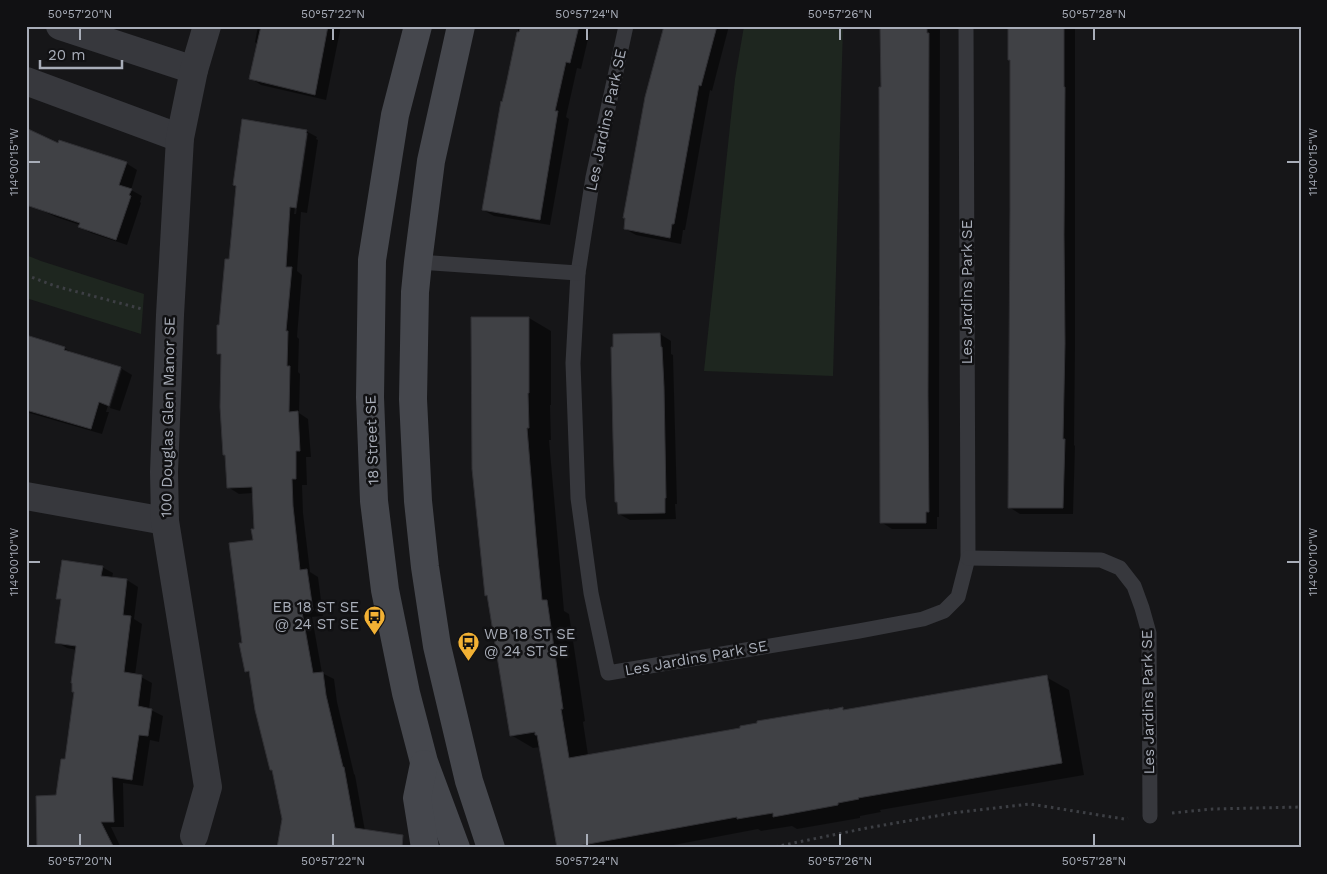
<svg xmlns="http://www.w3.org/2000/svg" width="1327" height="874" font-family="'Work Sans',sans-serif">
<style>
.green{fill:#1e261f}
.shadow{fill:#0007;fill-rule:evenodd}
.building{fill:#404145;stroke:#303034}
.lines{fill:none;stroke-linecap:round;stroke-linejoin:round}
.path{stroke:#3d3f44;stroke-width:3;stroke-dasharray:2.5 4;stroke-linecap:butt}
.service{stroke:#37383d;stroke-width:15}
.minor{stroke:#37383d;stroke-width:28}
.secondary{stroke:#45474d;stroke-width:28}
.ticks{fill:none;stroke:#a8adb8;stroke-width:2}
.labels{text-anchor:middle;dominant-baseline:central;stroke-width:5;stroke-linejoin:round;paint-order:stroke}
.street-label{font-size:15px;fill:#a8adb8;stroke:#111113}
.poi-label{font-size:15px;fill:#a8adb8;stroke:#111113;text-anchor:end}
.neatline{fill:none;stroke:#a8adb8;stroke-width:2}
.ticks-label{font-size:12px;text-anchor:middle;fill:#a8adb8}
</style>
<rect width="100%" height="100%" fill="#161618"/>
<g class="green">
<polygon points="744,26 843,26 833,376 704,371 735,79"/>
<polygon points="26,255 41,261 144,294 141,334 26,298"/>
</g>
<g class="shadow">
<polygon points="258,26 341,26 326,100 261,85 250,78 258,45 255,42"/>
<polygon points="519,26 591,26 581,69 577,68 566,117 569,119 550,225 494,216 483,210 503,103"/>
<polygon points="665,26 729,26 712,91 710,90 685,230 683,230 681,244 636,235 625,229"/>
<polygon points="882,26 940,26 939,402 939,517 937,517 937,529 892,529 881,522"/>
<polygon points="1010,26 1075,26 1075,350 1074,445 1075,446 1073,514 1020,514 1009,507 1011,207"/>
<path d="M306 131 317 137 316 139 318 140 307 213 301 212 297 271 302 275 297 337 299 339 298 372 300 374 299 413 308 419 311 457H306L307 485H302L303 513 310 572 318 577 323 616 312 617 322 673 334 679 337 702 354 774 355 775 365 831 283 819 251 674 246 671 243 644 254 542 255 530 253 493 239 494 228 487 223 356 218 354 220 326 231 261ZM306 134H308L296 214H294Z"/>
<polygon points="58,145 126,163 137,170 131,190 142,196 140,202 141,203 127,245 91,233 80,227 80,225 56,217 26,203"/>
<polygon points="529,318 551,331 551,405 550,405 551,440 549,440 564,611 569,614 585,721 583,722 588,755 742,729 830,711 842,709 846,711 1046,677 1069,690 1084,775 880,810 881,812 860,816 860,818 797,829 792,826 761,831 758,829 658,848 558,848 541,747 533,748 511,735 488,596 486,595"/>
<polygon points="660,334 671,341 671,354 673,355 677,504 675,504 676,519 630,520 619,514"/>
<polygon points="26,340 64,348 75,354 122,369 119,369 106,412 109,412 102,434 26,412"/>
<polygon points="122,369 132,375 120,411 110,408"/>
<polygon points="102,567 113,573 112,578 127,580 138,587 134,619 142,624 135,675 141,677 152,683 149,709 163,716 159,742 150,740 143,786 123,783 124,827 111,827 121,848 38,848 57,796 66,761 75,692 77,650 67,648 56,642 62,601 58,598"/>
</g>
<g class="building">
<polygon points="261,26 328,26 315,95 249,79"/>
<polygon points="521,26 579,26 570,63 566,62 555,111 558,111 540,220 482,210 501,101 502,102 507,80 517,32 519,32"/>
<polygon points="664,26 717,26 701,86 699,85 674,224 672,224 670,238 624,229 625,218 623,218 645,97"/>
<polygon points="880,26 927,26 927,33 929,33 928,395 929,512 926,512 926,523 880,523 879,87 881,87"/>
<polygon points="1008,26 1064,26 1064,87 1065,87 1064,234 1065,343 1063,439 1065,439 1063,508 1008,508 1010,207 1010,60 1008,60"/>
<polygon points="242,119 307,130 306,133 307,133 296,208 290,207 286,267 292,267 286,331 288,331 287,366 290,366 289,412 298,411 300,451 296,451 296,479 292,479 293,506 300,570 307,569 313,610 302,612 313,673 323,672 326,695 343,767 344,767 355,828 403,835 402,848 277,848 282,819 272,770 270,770 255,710 249,671 245,672 239,643 242,643 229,543 253,540 251,529 254,529 252,487 227,488 225,455 223,455 220,407 221,354 217,354 217,325 219,325 225,259 229,259 236,186 233,185"/>
<polygon points="26,128 58,143 59,140 127,162 119,185 132,189 129,195 131,196 116,240 78,227 80,223 26,205"/>
<polygon points="471,317 529,317 529,393 528,393 529,428 527,428 536,537 542,600 547,600 563,709 561,709 569,758 740,728 740,726 757,723 757,721 829,709 829,710 843,707 843,710 1047,675 1062,763 858,798 859,799 838,803 838,805 773,817 773,813 737,819 737,817 583,845 569,848 557,848 537,735 535,735 535,732 510,736 487,595 485,596 472,469"/>
<polygon points="660,333 661,347 662,347 664,387 666,498 665,498 665,513 618,514 617,502 615,502 613,439 611,347 613,347 613,334"/>
<polygon points="26,335 65,347 64,350 121,367 109,406 99,402 91,429 26,410"/>
<polygon points="62,560 103,566 101,576 127,579 123,615 131,616 124,672 142,675 138,706 152,709 148,736 139,735 132,780 112,777 114,822 101,822 114,848 37,848 36,796 56,795 61,759 65,759 74,692 72,692 72,683 71,683 76,646 55,643 61,599 56,599"/>
</g>
<g class="lines">
<g class="path">
<polyline points="26,275 55,286 142,309"/>
<polyline points="1172,813 1213,809 1301,807"/>
<polyline points="769,848 867,828 953,813 1030,804 1124,819 1128,818"/>
</g>
<g class="service">
<polyline points="626,26 593,177 578,273 573,363 578,498 591,593 608,673 859,631 923,619 944,611 958,597 968,558 966,26"/>
<polyline points="418,262 578,273"/>
<polyline points="968,558 1101,560 1120,568 1134,586 1142,608 1149,633 1150,816"/>
</g>
<g class="minor">
<polyline points="60,26 194,70"/>
<polyline points="26,81 180,138"/>
<polyline points="26,496 165,521"/>
<polyline points="194,836 208,787 165,521 164,472 170,315 180,138 194,70 207,26"/>
</g>
<g class="secondary">
<polyline points="418,26 395,115 372,260 370,397 374,501 385,590 406,693 424,762 456,848"/>
<polyline points="461,26 431,161 418,262 415,292 413,399 418,501 425,567 437,646 469,781 491,848"/>
<polyline points="424,764 417,798 425,848"/>
</g>
</g>
<path class="ticks" d="M80 28V40M333 28V40M587 28V40M840 28V40M1094 28V40M28 162H40M1287 162H1300M28 562H40M1287 562H1300M80 834V846M333 834V846M587 834V846M840 834V846M1094 834V846"/>
<defs>
<symbol id="bus-pin" viewBox="-11 -11 22 30"><path d="M0 17L-7.5 6A9.5 9.5 0 1 1 7.5 6Z" fill="#f2b134" stroke="#111113"/><path d="M-5-6H5V4H4V6H2V4H-2V6H-4V4H-5ZM-3.5-4V0h7V-4ZM-3.5 1.2v1.5H-2V1.2ZM2 1.2v1.5H3.5V1.2Z" fill="#111"/></symbol>
</defs>
<g fill-rule="evenodd">
<use href="#bus-pin" x="362" y="604" width="25" height="34"/>
<use href="#bus-pin" x="456" y="630" width="25" height="34"/>
</g>
<g class="labels">
<g class="street-label">
<text transform="translate(606 120) rotate(-78)">Les Jardins Park SE</text>
<text transform="translate(967 292) rotate(-90)">Les Jardins Park SE</text>
<text transform="translate(168 417) rotate(-89)">100 Douglas Glen Manor SE</text>
<text transform="translate(372 440) rotate(-92)">18 Street SE</text>
<text transform="translate(696 658) rotate(-10)">Les Jardins Park SE</text>
<text transform="translate(1148 702) rotate(-91)">Les Jardins Park SE</text>
</g>
<g class="poi-label">
<text x="359" y="607">EB 18 ST SE<tspan x="359" dy="17">@ 24 ST SE</tspan></text>
<text x="484" y="634" text-anchor="start">WB 18 ST SE<tspan x="484" dy="17">@ 24 ST SE</tspan></text>
</g>
</g>
<rect width="1327" height="874" fill="none" stroke="#111113" stroke-width="55"/>
<path d="M40 60v8h82v-8" fill="none" stroke="#a8adb8" stroke-width="2.5"/>
<text x="48" y="60" font-size="15" fill="#a8adb8" stroke="#111113" stroke-width="4" paint-order="stroke">20 m</text>
<rect x="28" y="28" width="1272" height="818" class="neatline"/>
<g class="ticks-label">
<text x="80" y="18">50°57'20"N</text>
<text x="333" y="18">50°57'22"N</text>
<text x="587" y="18">50°57'24"N</text>
<text x="840" y="18">50°57'26"N</text>
<text x="1094" y="18">50°57'28"N</text>
<text transform="translate(1313 162) rotate(-90)" y="4">114°00'15"W</text>
<text transform="translate(14 162) rotate(-90)" y="4">114°00'15"W</text>
<text transform="translate(1313 562) rotate(-90)" y="4">114°00'10"W</text>
<text transform="translate(14 562) rotate(-90)" y="4">114°00'10"W</text>
<text x="80" y="865">50°57'20"N</text>
<text x="333" y="865">50°57'22"N</text>
<text x="587" y="865">50°57'24"N</text>
<text x="840" y="865">50°57'26"N</text>
<text x="1094" y="865">50°57'28"N</text>
</g>
</svg>
